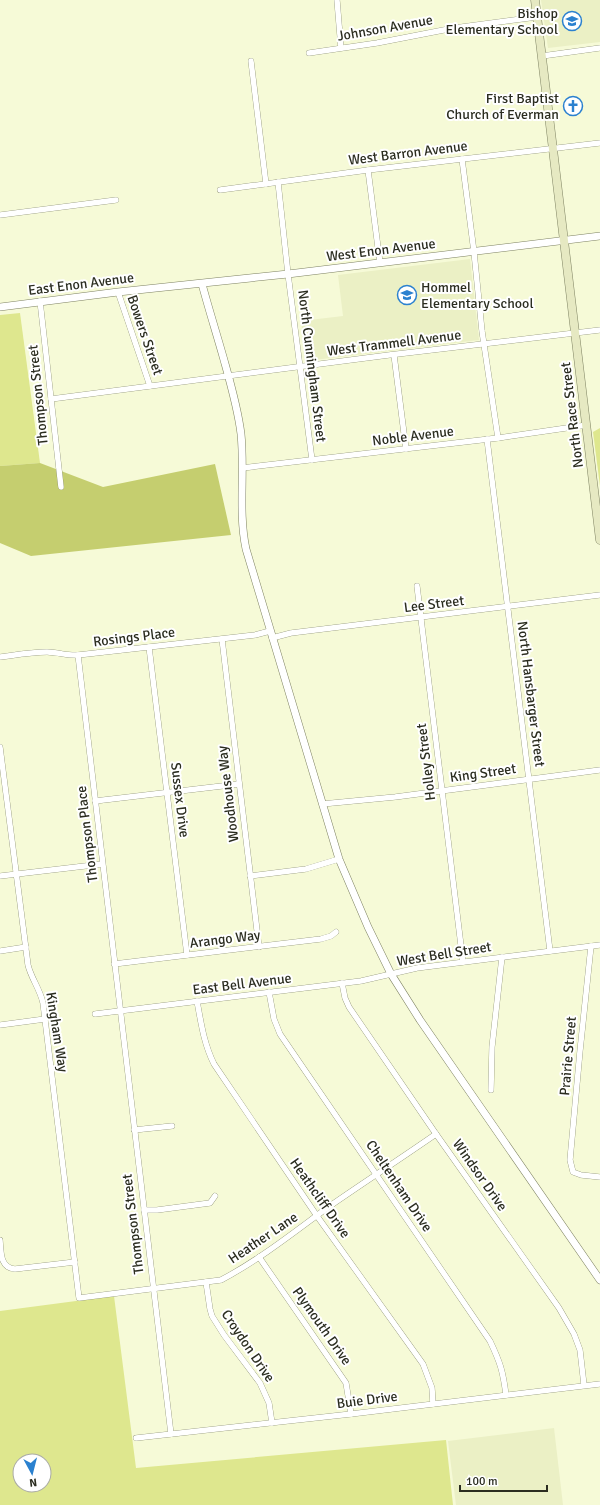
<svg xmlns="http://www.w3.org/2000/svg" width="600" height="1505" font-family="Signika,sans-serif">
<style>
.built{fill:#ebf0c5}
.green{fill:#dee78e;fill-rule:evenodd}
.forest{fill:#c5ce6f}
.lines{fill:none;stroke-linecap:round;stroke-linejoin:round}
.minor-casing{stroke:#7e8262;stroke-width:6}
.tertiary-casing{stroke:#7e8262;stroke-width:8}
.secondary-casing{stroke:#7e8262;stroke-width:9}
.minor{stroke:#fff;stroke-width:5.5}
.tertiary{stroke:#fff;stroke-width:7}
.secondary{stroke:#e6e9c2;stroke-width:8}
.labels{text-anchor:middle;dominant-baseline:central;stroke-width:4;stroke-linejoin:round;paint-order:stroke}
.poi-label{font-size:14px;fill:#2b2d20;stroke:#fff;text-anchor:end}
.street-label{font-size:14px;fill:#2b2d20;stroke:#fff}
</style>
<rect width="100%" height="100%" fill="#f6fad7"/>
<g class="built">
<polygon points="541,0 600,0 600,42 548,48"/>
<polygon points="470,259 479,340 306,361 301,321 343,316 338,275"/>
<polygon points="554,1428 563,1505 456,1505 448,1441"/>
</g>
<g class="green">
<polygon points="20,313 40,463 0,466 0,315"/>
<polygon points="600,428 600,486 593,432"/>
<path d="M114 1296 136 1468 446 1440 453 1505H0V1311ZM20 1461H44V1485H20Z"/>
</g>
<polygon class="forest" points="40,463 103,487 215,464 231,535 31,556 0,543 0,466"/>
<g class="lines">
<defs>
<g id="minor">
<polyline points="337,0 341,48"/>
<polyline points="309,53 377,43 454,28 537,17"/>
<polyline points="542,56 600,48"/>
<polyline points="251,61 266,184"/>
<polyline points="462,159 474,252 482,331 498,438"/>
<polyline points="368,170 380,263"/>
<polyline points="278,182 288,274 312,460"/>
<polyline points="220,190 368,170 600,143"/>
<polyline points="0,215 116,200"/>
<polyline points="118,292 150,386"/>
<polyline points="40,301 61,487"/>
<polyline points="394,355 406,449"/>
<polyline points="51,399 389,355 600,330"/>
<polyline points="487,439 550,951"/>
<polyline points="242,468 498,438 587,425"/>
<polyline points="417,586 463,962"/>
<polyline points="272,638 291,633 600,595"/>
<polyline points="222,639 259,947"/>
<polyline points="149,647 187,955"/>
<polyline points="78,655 171,1434"/>
<path d="M0 657C15 655 32 652 47 652 58 652 67 656 78 655L255 635 270 631"/>
<path d="M0 747 28 965C31 978 40 989 43 1003L79 1298 221 1280C259 1260 293 1233 327 1208 363 1183 400 1159 436 1134"/>
<polyline points="95,801 239,784"/>
<polyline points="322,804 395,797 600,770"/>
<polyline points="0,876 102,864"/>
<polyline points="250,876 306,869 339,859"/>
<polyline points="591,946 580,1051 570,1160 573,1172 581,1175 600,1177"/>
<polyline points="0,951 26,947"/>
<polyline points="114,964 321,939 331,936 336,932"/>
<polyline points="342,983 345,998 349,1007 436,1134 559,1308 574,1334 580,1350 584,1385"/>
<path d="M269 992 274 1019 280 1034 490 1341C500 1362 503 1371 506 1395"/>
<path d="M197 1001C201 1023 204 1044 214 1064L317 1216 423 1364 432 1388 433 1404"/>
<polyline points="95,1014 361,981 417,968 600,945"/>
<polyline points="0,1025 45,1019"/>
<polyline points="491,1090 492,1047 502,957"/>
<polyline points="134,1130 172,1126"/>
<polyline points="144,1210 157,1210 210,1203 215,1196"/>
<path d="M0 1240C1 1252 0 1268 15 1269L75 1262"/>
<polyline points="259,1257 346,1383 351,1414"/>
<polyline points="206,1282 210,1309 212,1316 224,1335 260,1383 269,1403 272,1423"/>
<polyline points="136,1438 351,1414 600,1384"/>
</g>
<g id="tertiary">
<path d="M202 284C209 310 217 335 224 360 231 385 238 409 241 434 245 473 238 511 246 549L339 859 368 927 391 974 420 1020 600 1280"/>
<polyline points="0,307 118,292 288,274 600,236"/>
</g>
<polyline id="secondary" points="535,0 600,540"/>
</defs>
<use href="#minor" class="minor-casing"/>
<use href="#tertiary" class="tertiary-casing"/>
<use href="#secondary" class="secondary-casing"/>
<use href="#minor" class="minor"/>
<use href="#tertiary" class="tertiary"/>
<use href="#secondary" class="secondary"/>
</g>
<defs>
<symbol id="school-ring" viewBox="-11 -11 22 22"><circle r="9.5" fill="#fff" stroke="#2b81cf" stroke-width="1.5"/><path d="M0-5L7-2L0 1L-7-2ZM-4 1L0 2.5L4 1V4Q0 6-4 4Z" fill="#2b81cf"/></symbol>
<symbol id="church-ring" viewBox="-11 -11 22 22"><circle r="9.5" fill="#fff" stroke="#2b81cf" stroke-width="1.5"/><path d="M-1.2-6h2.4v3.5h3.3v2.4h-3.3V6h-2.4V-.1h-3.3v-2.4h3.3Z" fill="#2b81cf"/></symbol>
</defs>
<g fill-rule="evenodd">
<use href="#school-ring" x="561" y="10" width="22" height="22"/>
<use href="#church-ring" x="562" y="95" width="22" height="22"/>
<use href="#school-ring" x="396" y="284" width="22" height="22"/>
</g>
<g class="labels">
<g class="poi-label">
<text x="558" y="13">Bishop<tspan x="558" dy="16">Elementary School</tspan></text>
<text x="559" y="98">First Baptist<tspan x="559" dy="16">Church of Everman</tspan></text>
<text x="421" y="287" text-anchor="start">Hommel<tspan x="421" dy="16">Elementary School</tspan></text>
</g>
<g class="street-label">
<text transform="translate(385 28) rotate(-10)">Johnson Avenue</text>
<text transform="translate(408 153) rotate(-7)">West Barron Avenue</text>
<text transform="translate(381 250) rotate(-7)">West Enon Avenue</text>
<text transform="translate(81 284) rotate(-7)">East Enon Avenue</text>
<text transform="translate(145 335) rotate(71)">Bowers Street</text>
<text transform="translate(394 343) rotate(-7)">West Trammell Avenue</text>
<text transform="translate(312 366) rotate(83)">North Cunningham Street</text>
<text transform="translate(38 395) rotate(-96)">Thompson Street</text>
<text transform="translate(572 415) rotate(-97)">North Race Street</text>
<text transform="translate(413 436) rotate(-7)">Noble Avenue</text>
<text transform="translate(434 604) rotate(-7)">Lee Street</text>
<text transform="translate(134 637) rotate(-7)">Rosings Place</text>
<text transform="translate(531 694) rotate(83)">North Hansbarger Street</text>
<text transform="translate(426 762) rotate(-97)">Holley Street</text>
<text transform="translate(483 773) rotate(-8)">King Street</text>
<text transform="translate(228 794) rotate(-97)">Woodhouse Way</text>
<text transform="translate(180 800) rotate(83)">Sussex Drive</text>
<text transform="translate(87 834) rotate(-97)">Thompson Place</text>
<text transform="translate(225 939) rotate(-7)">Arango Way</text>
<text transform="translate(444 954) rotate(-9)">West Bell Street</text>
<text transform="translate(242 984) rotate(-7)">East Bell Avenue</text>
<text transform="translate(57 1032) rotate(81)">Kingham Way</text>
<text transform="translate(568 1056) rotate(-85)">Prairie Street</text>
<text transform="translate(480 1175) rotate(55)">Windsor Drive</text>
<text transform="translate(399 1186) rotate(56)">Cheltenham Drive</text>
<text transform="translate(320 1198) rotate(55)">Heathcliff Drive</text>
<text transform="translate(133 1224) rotate(-97)">Thompson Street</text>
<text transform="translate(263 1238) rotate(-34)">Heather Lane</text>
<text transform="translate(322 1326) rotate(55)">Plymouth Drive</text>
<text transform="translate(248 1346) rotate(56)">Croydon Drive</text>
<text transform="translate(367 1400) rotate(-7)">Buie Drive</text>
</g>
</g>
<g transform="translate(32 1473) rotate(173)"><circle r="19" fill="#ffffff" stroke="#aaaba6"/>
<path d="M0-3L7 15L0 10L-7 15Z" fill="#2b81cf"/>
<text y="-6" font-size="11" font-weight="bold" text-anchor="middle" fill="#2b2d20">N</text>
</g>
<path d="M460 1485v6h87v-6" fill="none" stroke="#2b2d20" stroke-width="2"/>
<text x="466" y="1485" font-size="12" fill="#2b2d20" stroke="#ffffff" stroke-width="3" paint-order="stroke">100 m</text>
</svg>
